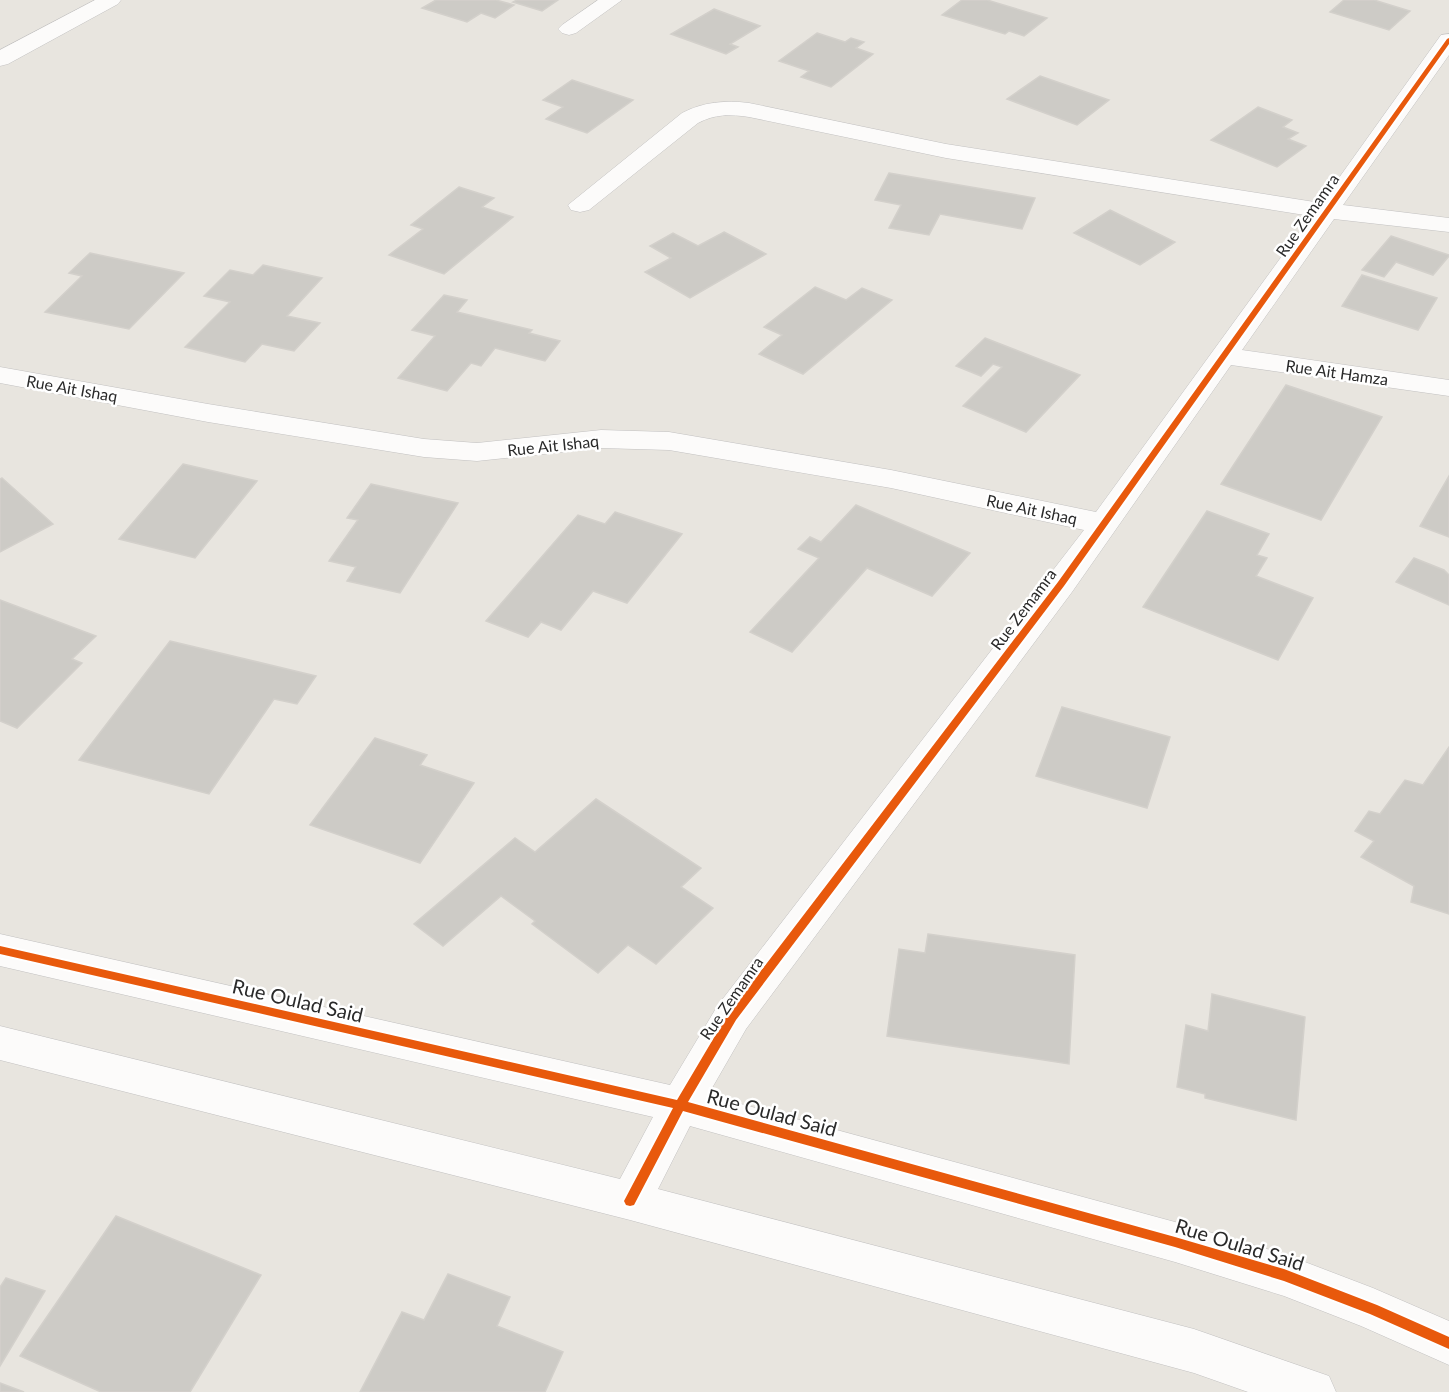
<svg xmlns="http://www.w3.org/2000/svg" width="1449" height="1392" font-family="Lato,sans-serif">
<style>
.building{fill:#cdcbc6;stroke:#d3d0cb;stroke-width:1.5}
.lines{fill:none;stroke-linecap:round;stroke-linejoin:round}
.minor-casing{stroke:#c2c1c1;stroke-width:1}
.minor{fill:#fcfbfa;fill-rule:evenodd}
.cycleway-casing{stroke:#fff;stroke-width:4}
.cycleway{fill:#e8590c;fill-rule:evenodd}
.labels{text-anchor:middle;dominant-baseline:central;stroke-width:5;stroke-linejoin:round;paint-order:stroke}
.street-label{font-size:16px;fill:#2a2a2a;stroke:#fff}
.near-street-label{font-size:20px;fill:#2a2a2a;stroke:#fff}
</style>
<rect width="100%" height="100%" fill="#e8e5df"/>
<g class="building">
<polygon points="436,0 496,0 514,5 495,18 481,13 467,22 422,8"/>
<polygon points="517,0 558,0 542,11 513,2"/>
<polygon points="962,0 987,0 1047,18 1024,36 1009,31 1005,34 942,15"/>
<polygon points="1344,0 1374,0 1410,11 1389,30 1330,12"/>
<polygon points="714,9 760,26 730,44 738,47 726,54 671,34"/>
<polygon points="817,33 845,42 851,38 864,42 856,48 873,54 831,87 801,77 809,71 779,61"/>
<polygon points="1040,76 1109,100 1077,125 1007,99"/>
<polygon points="572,80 633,100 587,133 546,119 563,107 543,100"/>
<polygon points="1258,107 1292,120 1283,127 1298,133 1288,139 1306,146 1277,167 1211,140"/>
<polygon points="889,173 1035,198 1022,229 940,214 929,235 889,228 901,205 875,200"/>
<polygon points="459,187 494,198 482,207 513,217 444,274 389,255 423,229 411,225"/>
<polygon points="1110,210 1175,242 1140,265 1074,233"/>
<polygon points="724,232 766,254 690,298 645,272 671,258 650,246 673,233 698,246"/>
<polygon points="1391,236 1449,255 1449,256 1433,275 1396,262 1384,277 1362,270"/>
<polygon points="90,253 184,273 129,329 45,312 82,276 69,273"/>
<polygon points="263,265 322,278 287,316 320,323 294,351 262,344 245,362 185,347 230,302 204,296 230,270 253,275"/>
<polygon points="1362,275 1437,298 1418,330 1342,306"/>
<polygon points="815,287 846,300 862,288 892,300 803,374 759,354 782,335 764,327"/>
<polygon points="444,295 467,300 457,312 532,330 529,333 560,341 545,361 495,348 481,366 471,363 447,391 398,378 435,336 412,330"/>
<polygon points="985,338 1080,375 1026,432 963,406 1002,367 993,364 981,376 956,366"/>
<polygon points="1286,385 1382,417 1321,520 1221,484"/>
<polygon points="183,464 257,481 195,558 119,539"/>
<polygon points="1449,476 1449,537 1420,526"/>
<polygon points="2,478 53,524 0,552 0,479"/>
<polygon points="371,484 458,503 400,593 347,581 356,567 329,561 358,520 347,518"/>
<polygon points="856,505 970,553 932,596 867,568 792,652 750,632 819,558 798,549 810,537 821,542"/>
<polygon points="1207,511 1269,534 1257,555 1267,558 1256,576 1313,598 1278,660 1143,607"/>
<polygon points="615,512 682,534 627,603 593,591 561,630 541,622 528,637 486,621 578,515 605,524"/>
<polygon points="1414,558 1444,570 1449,575 1449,605 1396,582"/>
<polygon points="0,600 96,636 72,659 82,663 17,728 0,721"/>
<polygon points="170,641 316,676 297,704 274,699 209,794 79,760"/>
<polygon points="1062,707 1170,737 1147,808 1036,776"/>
<polygon points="375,738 427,755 420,765 474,783 420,863 310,825"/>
<polygon points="1449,747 1449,914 1411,902 1414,886 1361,857 1374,841 1355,831 1369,811 1380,814 1405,780 1423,785"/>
<polygon points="596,799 701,868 681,887 713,908 656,964 628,945 598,973 532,924 535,921 501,896 443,946 414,924 515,838 535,852"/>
<polygon points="928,934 1075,955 1069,1064 887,1036 899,949 925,953"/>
<polygon points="1212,994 1305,1017 1296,1120 1205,1098 1205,1094 1177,1087 1186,1025 1208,1031"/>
<polygon points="116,1216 261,1275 190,1392 101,1392 20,1356"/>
<polygon points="448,1274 510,1297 497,1326 563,1352 545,1392 360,1392 402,1312 424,1320"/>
<polygon points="6,1278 45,1291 0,1366 0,1287"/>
<polygon points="0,1383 24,1392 0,1392"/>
</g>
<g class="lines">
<defs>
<g id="minor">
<polygon points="95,0 121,0 118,4 8,64 0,66 0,50"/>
<polygon points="598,0 622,0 576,33 569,35 562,33 558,29 562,25"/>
<path d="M1449 34V55L1343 205 1449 218V232L1334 219 1242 350 1449 380V396L1231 365 1072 592 746 1029 708 1095 1175 1222 1284 1254 1373 1288 1449 1321V1365L1361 1326 1284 1296 1175 1262 690 1126 658 1189 1194 1329 1329 1376 1336 1392H1248L1194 1373 630 1220 0 1060V1026L620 1179 653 1117 0 966V934L670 1085 718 1005 1084 530 891 488 669 450 601 448 477 461 424 457 208 422 0 383V367L208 404 424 439 477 443 601 430 669 432 891 470 1096 512 1311 216 946 158 749 117C730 114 715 114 698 123L589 210 580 212 571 210 568 205 682 113C703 102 725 100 749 103L946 144 1321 203 1441 35Z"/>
</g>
</defs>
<use href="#minor" class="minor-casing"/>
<use href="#minor" class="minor"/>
<defs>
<polygon id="cycleway" points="1449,38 1449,44 1064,586 736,1020 688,1102 1175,1237 1284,1269 1377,1305 1449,1337 1449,1349 1370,1314 1284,1281 1175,1247 683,1111 634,1205 630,1206 626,1205 624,1201 673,1108 0,954 0,946 677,1100 728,1014 1058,582 1447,39"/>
</defs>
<use href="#cycleway" class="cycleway-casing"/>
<use href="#cycleway" class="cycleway"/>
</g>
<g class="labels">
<g class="street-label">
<text transform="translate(1307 215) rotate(-55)">Rue Zemamra</text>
<text transform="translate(1337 372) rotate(8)">Rue Ait Hamza</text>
<text transform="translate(72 388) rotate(10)">Rue Ait Ishaq</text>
<text transform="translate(553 445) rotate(-6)">Rue Ait Ishaq</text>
<text transform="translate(1032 509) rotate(12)">Rue Ait Ishaq</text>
<text transform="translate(1023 609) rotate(-53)">Rue Zemamra</text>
<text transform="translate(731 998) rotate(-55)">Rue Zemamra</text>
</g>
<g class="near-street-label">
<text transform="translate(298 1000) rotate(13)">Rue Oulad Said</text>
<text transform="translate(772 1112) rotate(15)">Rue Oulad Said</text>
<text transform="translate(1240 1244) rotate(17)">Rue Oulad Said</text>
</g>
</g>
</svg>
